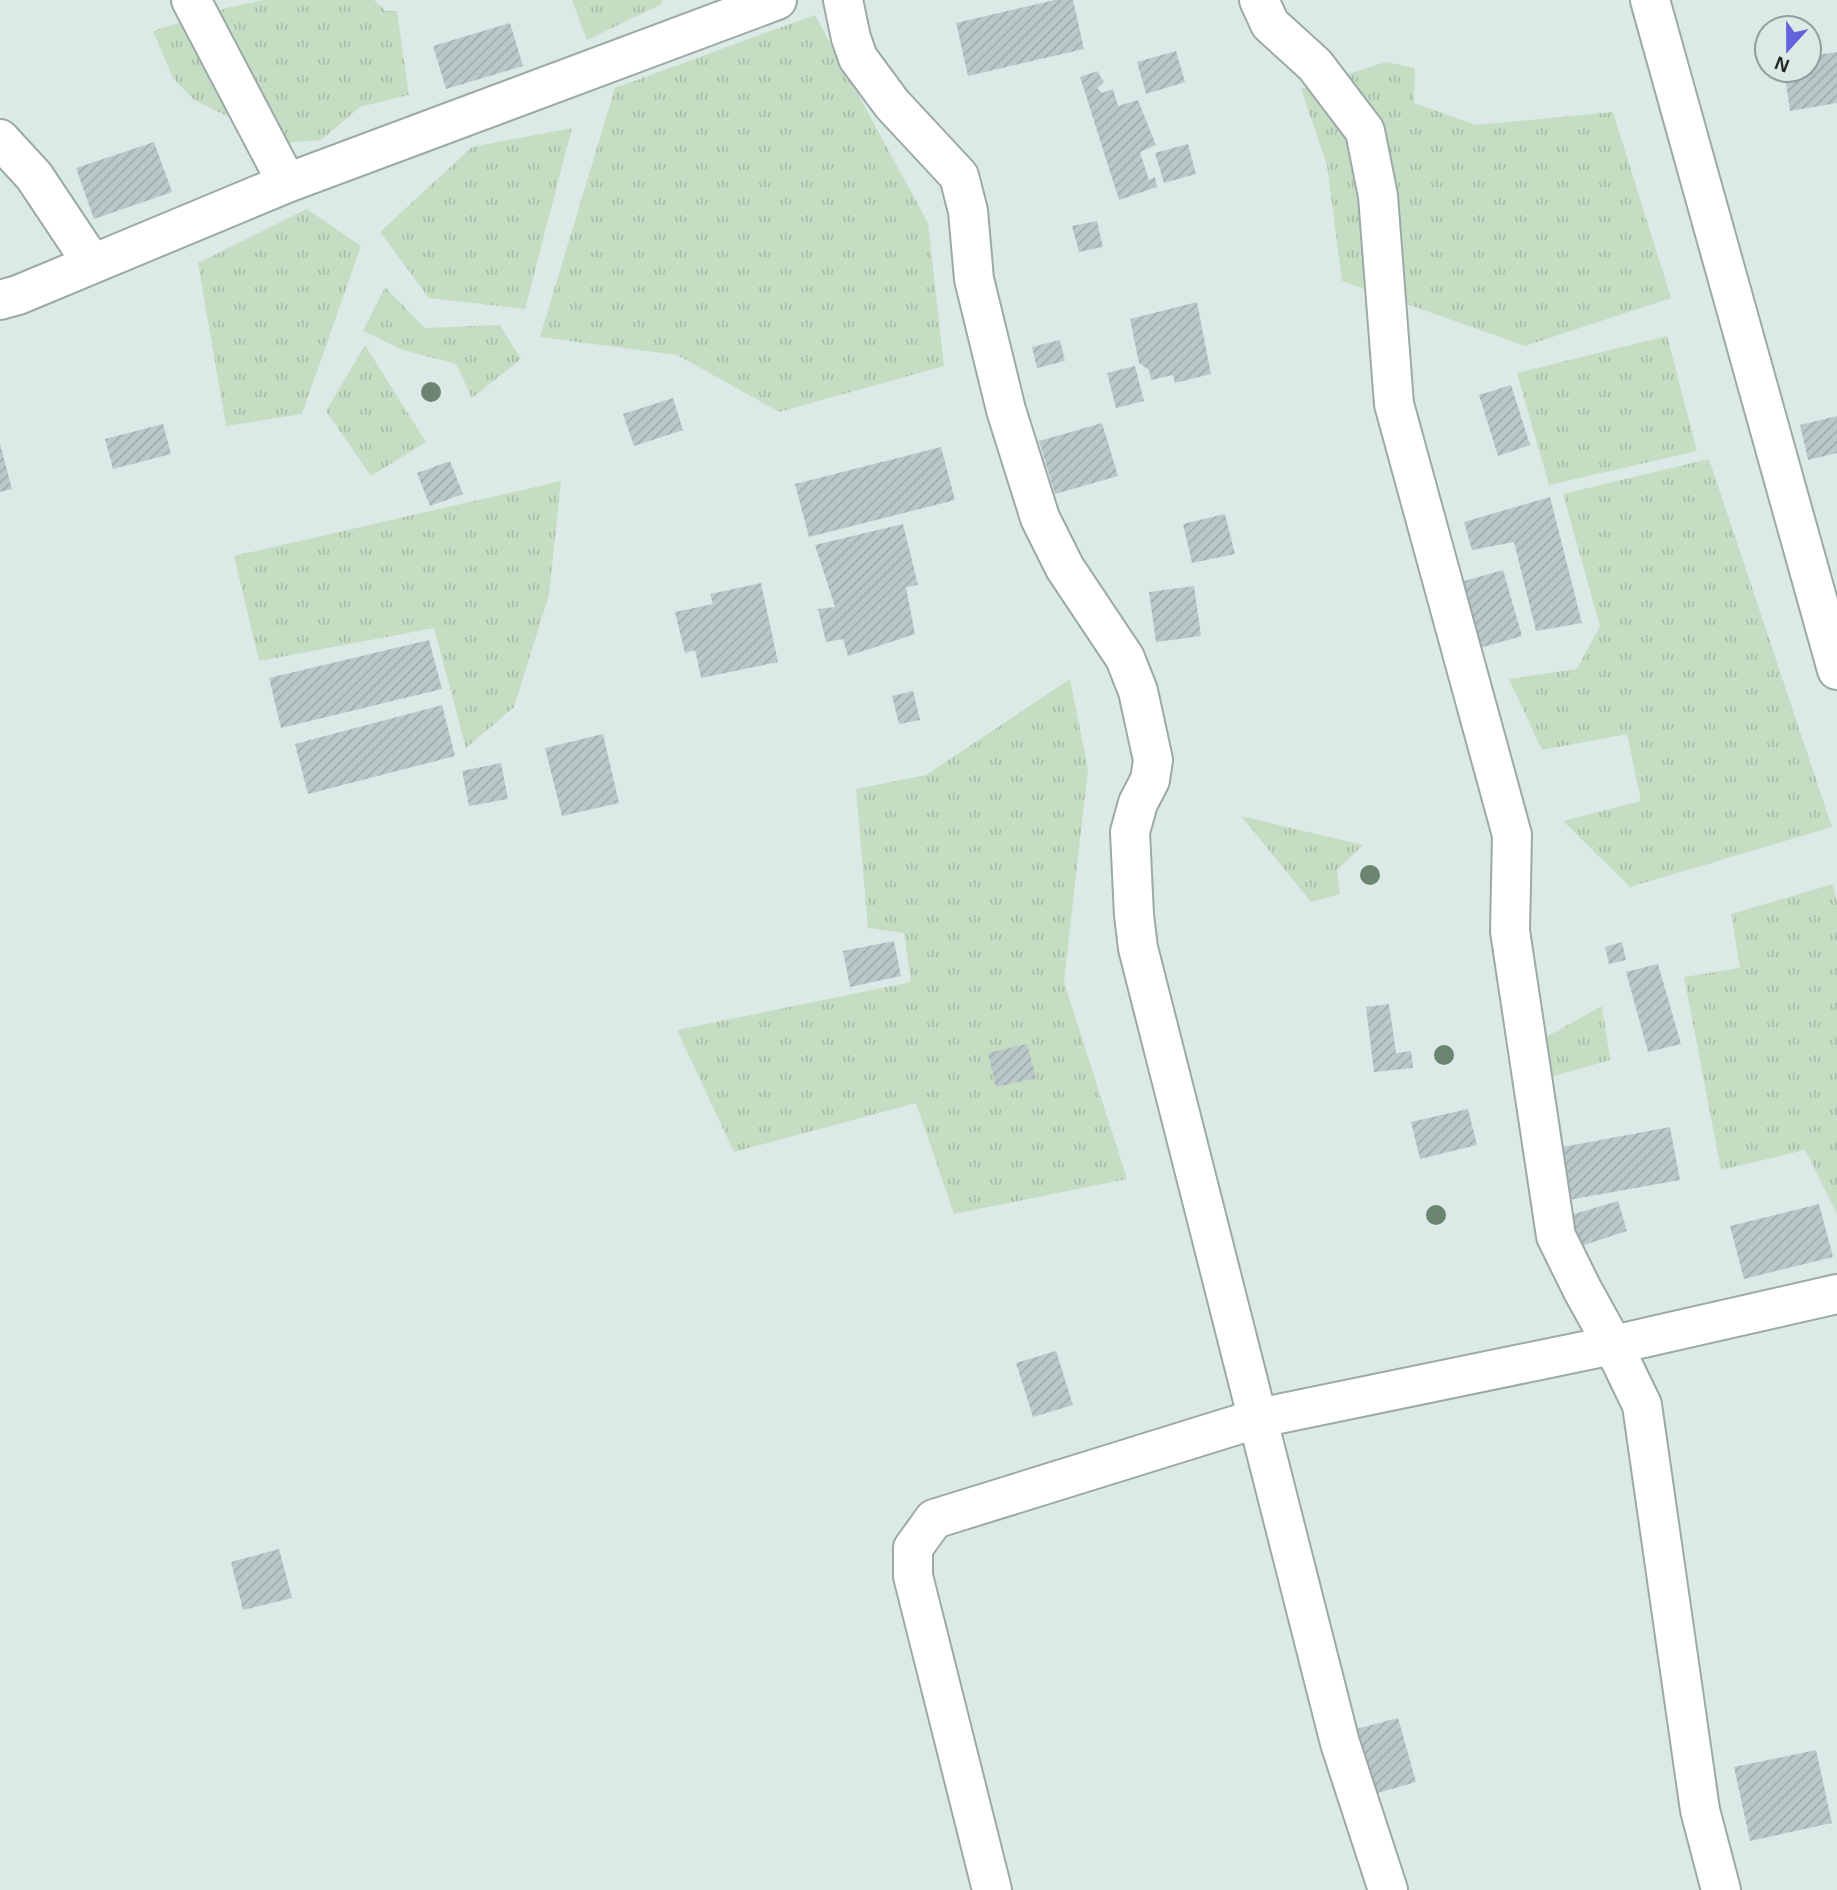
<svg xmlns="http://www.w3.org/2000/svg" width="1837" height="1890" font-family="Helvetica,sans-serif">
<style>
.grass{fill:url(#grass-tufts)}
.building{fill:url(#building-hatch)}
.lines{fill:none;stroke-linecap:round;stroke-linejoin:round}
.minor-casing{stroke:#9caaa7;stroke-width:42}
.minor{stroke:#fff;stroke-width:38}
.tree{fill:#6b8570}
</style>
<defs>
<pattern id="grass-tufts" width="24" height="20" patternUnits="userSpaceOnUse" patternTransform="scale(1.75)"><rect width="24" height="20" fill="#c5ddc3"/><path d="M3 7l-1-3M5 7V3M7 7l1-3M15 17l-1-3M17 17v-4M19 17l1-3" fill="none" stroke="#a9bea8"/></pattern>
<pattern id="building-hatch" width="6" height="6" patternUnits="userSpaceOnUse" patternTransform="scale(1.75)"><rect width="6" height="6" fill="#bac8c9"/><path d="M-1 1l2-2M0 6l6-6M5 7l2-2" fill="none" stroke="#a0acad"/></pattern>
</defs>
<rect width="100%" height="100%" fill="#dceae7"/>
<g class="grass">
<polygon points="264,0 374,0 386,11 397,11 409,95 360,107 321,140 283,143 194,100 173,78 153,31 230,7"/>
<polygon points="572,0 662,0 662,4 587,40"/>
<polygon points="815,15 928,223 944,366 779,412 677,355 540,337 615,88"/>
<polygon points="1386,62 1415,68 1414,103 1476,125 1613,112 1671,298 1525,346 1342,281 1327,165 1301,89"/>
<polygon points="572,128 525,309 429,298 380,232 472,147"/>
<polygon points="307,209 361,246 302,414 226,426 198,263"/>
<polygon points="385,287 425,328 500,325 521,359 472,398 456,364 403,350 363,331"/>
<polygon points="1667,336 1697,451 1549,485 1517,373"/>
<polygon points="365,345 426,442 371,476 326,411"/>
<polygon points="1709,459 1832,827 1630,887 1563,821 1641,801 1627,734 1542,750 1509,679 1577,669 1600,626 1563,494"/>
<polygon points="561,481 549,595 514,707 466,748 434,628 259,661 234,556"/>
<polygon points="1070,679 1088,769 1064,982 1127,1179 954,1214 916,1103 734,1152 677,1030 911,982 904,933 868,928 856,789 926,775"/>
<polygon points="1241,816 1363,845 1337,870 1340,894 1311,902"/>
<polygon points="1833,884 1837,903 1837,1213 1805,1150 1721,1170 1684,977 1740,968 1731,914"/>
<polygon points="1602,1006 1610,1060 1540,1080 1528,1047"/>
</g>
<g class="building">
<polygon points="1055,0 1073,0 1084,49 968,76 956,23"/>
<polygon points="510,23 523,66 446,89 433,46"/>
<polygon points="1176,51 1185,82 1146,94 1137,62"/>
<polygon points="1837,52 1837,103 1790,111 1784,70 1809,70 1809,56"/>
<polygon points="1097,71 1104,82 1097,88 1102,93 1113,89 1118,106 1138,100 1156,145 1140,152 1149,180 1155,177 1157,187 1119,200 1080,77"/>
<polygon points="154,142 172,192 94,219 76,168"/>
<polygon points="1188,144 1196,174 1164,183 1155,153"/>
<polygon points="1097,221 1103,247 1079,252 1072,226"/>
<polygon points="1197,302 1211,374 1175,383 1173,375 1151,380 1149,370 1139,363 1130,319"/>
<polygon points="1060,340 1065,361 1037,368 1032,347"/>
<polygon points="1135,366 1144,401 1116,408 1107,373"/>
<polygon points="1511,385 1530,445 1498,456 1479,395"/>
<polygon points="673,398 683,430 634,446 623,414"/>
<polygon points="1837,416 1837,453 1808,460 1800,425"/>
<polygon points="1102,423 1118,476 1055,494 1039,441"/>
<polygon points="163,424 171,454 113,469 105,439"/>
<polygon points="0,444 12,489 0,492"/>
<polygon points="941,447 955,500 809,537 795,484"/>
<polygon points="450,461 463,494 430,506 417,473"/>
<polygon points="1550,497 1582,623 1536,631 1514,542 1472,550 1464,522"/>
<polygon points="1225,514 1235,554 1192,563 1183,524"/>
<polygon points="903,524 918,585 906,587 915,634 848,656 843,639 826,642 818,609 835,607 815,545"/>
<polygon points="1503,570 1522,636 1469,651 1450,585"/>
<polygon points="761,583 778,662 701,678 695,650 685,653 675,612 713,604 710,594"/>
<polygon points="1194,586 1201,636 1156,642 1149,592"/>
<polygon points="429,640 442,689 281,728 269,678"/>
<polygon points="913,691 920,720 899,724 892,696"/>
<polygon points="442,705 455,756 308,794 295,744"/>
<polygon points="603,734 619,803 562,816 545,748"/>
<polygon points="501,763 508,799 469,806 462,771"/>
<polygon points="894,941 901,976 850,987 843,951"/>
<polygon points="1622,942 1626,960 1609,964 1605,947"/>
<polygon points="1658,964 1681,1044 1648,1052 1626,972"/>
<polygon points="1389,1004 1396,1053 1411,1051 1413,1068 1374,1072 1366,1007"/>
<polygon points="1027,1044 1036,1078 996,1087 988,1053"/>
<polygon points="1468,1109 1477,1145 1420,1159 1411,1122"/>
<polygon points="1670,1127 1680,1180 1557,1202 1547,1150"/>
<polygon points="1618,1201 1627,1231 1581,1246 1571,1215"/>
<polygon points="1819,1204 1833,1257 1744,1279 1730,1226"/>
<polygon points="1056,1351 1073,1405 1033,1417 1016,1363"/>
<polygon points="279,1549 292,1598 243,1610 231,1562"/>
<polygon points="1398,1718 1416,1782 1374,1794 1356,1729"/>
<polygon points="1816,1750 1832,1823 1750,1841 1734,1767"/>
</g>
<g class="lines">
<defs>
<g id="minor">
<polyline points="191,0 287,183"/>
<polyline points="843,0 851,38 858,58 892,104 959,176 968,211 974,279 1006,410 1040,518 1065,568 1125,658 1138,691 1153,760 1150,780 1138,803 1130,832 1134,915 1138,948 1340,1743 1388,1890"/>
<polyline points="1259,0 1270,24 1315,65 1365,131 1378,196 1394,404 1512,835 1510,931 1556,1236 1582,1289 1613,1345 1642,1405 1700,1810 1721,1890"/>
<polyline points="1650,0 1837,670"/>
<polyline points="0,139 34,176 92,263"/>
<polyline points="0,300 18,295 287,183 777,0"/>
<polyline points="992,1890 913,1576 913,1548 934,1519 1259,1418 1613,1345 1837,1294"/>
</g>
</defs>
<use href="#minor" class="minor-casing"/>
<use href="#minor" class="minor"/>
</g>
<g class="tree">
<circle cx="431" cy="392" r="10"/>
<circle cx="1370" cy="875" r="10"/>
<circle cx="1444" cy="1055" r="10"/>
<circle cx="1436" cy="1215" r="10"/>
</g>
<g transform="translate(1788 49) rotate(201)"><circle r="33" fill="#dceae7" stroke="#929c9a" stroke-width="2"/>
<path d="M0-5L12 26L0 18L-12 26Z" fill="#6262da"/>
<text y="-10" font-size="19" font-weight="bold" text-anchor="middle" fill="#232827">N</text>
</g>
</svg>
